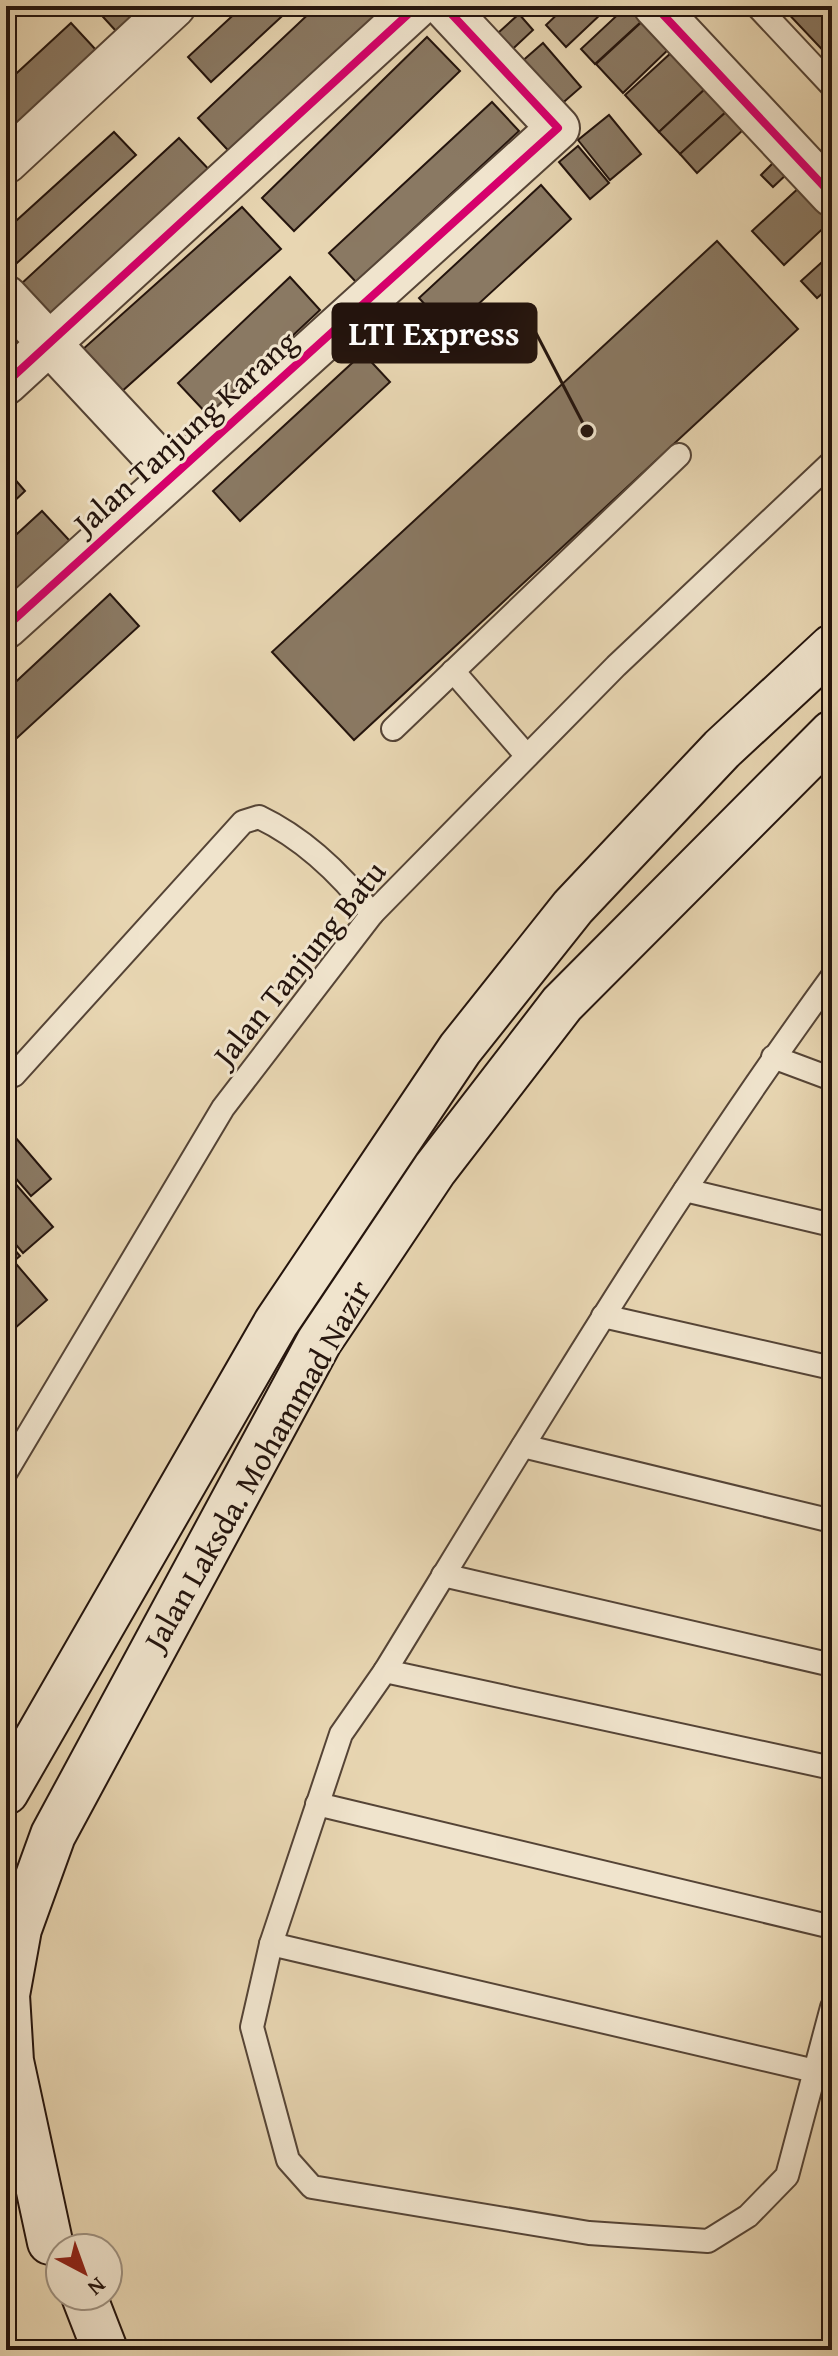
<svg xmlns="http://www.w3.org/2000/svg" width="838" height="2356" font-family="'Gentium Book Plus',serif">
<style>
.building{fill:#8a7963;stroke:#24140d;stroke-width:2}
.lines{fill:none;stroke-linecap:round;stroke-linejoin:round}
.service-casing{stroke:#554436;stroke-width:26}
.minor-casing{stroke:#554436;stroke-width:46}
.secondary-casing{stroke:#24140d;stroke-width:48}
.service{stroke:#f0e4cd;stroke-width:22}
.minor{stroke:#f0e4cd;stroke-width:42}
.secondary{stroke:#f0e4cd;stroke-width:44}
.cycleway-casing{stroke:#f0e4cd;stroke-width:13}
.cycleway{stroke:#d6006c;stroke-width:8}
.labels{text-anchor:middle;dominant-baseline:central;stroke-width:6;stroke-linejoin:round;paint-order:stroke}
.street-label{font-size:32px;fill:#24140d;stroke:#f0e4cd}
.leader{fill:none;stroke:#24140d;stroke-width:3}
.callout-dot{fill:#24140d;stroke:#f0e4cd;stroke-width:3}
.callout{fill:#24140d;stroke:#24140d;stroke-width:3}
.callout-label{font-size:34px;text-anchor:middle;font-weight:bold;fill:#fff}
</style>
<rect width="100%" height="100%" fill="#e8d6b2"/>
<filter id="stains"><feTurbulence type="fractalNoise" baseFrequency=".0025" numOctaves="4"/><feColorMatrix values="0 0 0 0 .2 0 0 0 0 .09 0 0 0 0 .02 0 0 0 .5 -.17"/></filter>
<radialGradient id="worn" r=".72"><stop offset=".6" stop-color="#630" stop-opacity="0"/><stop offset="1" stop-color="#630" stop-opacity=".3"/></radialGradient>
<g class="building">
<polygon points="93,6 167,6 127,43"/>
<polygon points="243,6 293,6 211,82 188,57"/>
<polygon points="317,6 387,6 238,161 198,118"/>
<polygon points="566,6 595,6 602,13 566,47 546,25"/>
<polygon points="627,6 643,20 595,64 581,49"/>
<polygon points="781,6 832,6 832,60"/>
<polygon points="519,14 533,30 503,58 488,42"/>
<polygon points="646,18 672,46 623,93 596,64"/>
<polygon points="71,23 109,64 6,160 6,83"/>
<polygon points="427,37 460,71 294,231 262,198"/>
<polygon points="543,43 581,87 550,114 512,70"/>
<polygon points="672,52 706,88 659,132 625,95"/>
<polygon points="706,88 727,111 680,154 659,132"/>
<polygon points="492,102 519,131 356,282 329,253"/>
<polygon points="727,111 744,129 697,173 680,154"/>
<polygon points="609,115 641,154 610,180 578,140"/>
<polygon points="114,132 136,155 7,272 6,230"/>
<polygon points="179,138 216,177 57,324 21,284"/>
<polygon points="578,146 609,183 590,199 559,162"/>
<polygon points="776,160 789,172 773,187 761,175"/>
<polygon points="541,185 571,219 449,331 419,298"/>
<polygon points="802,185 832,220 784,265 752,231"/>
<polygon points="242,207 281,249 120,393 82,350"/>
<polygon points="717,241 798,329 354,740 272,652"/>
<polygon points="832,253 832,285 817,298 801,281"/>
<polygon points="290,277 320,310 208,415 178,383"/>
<polygon points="363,353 390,382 240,521 213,491"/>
<polygon points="6,469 25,491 6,509"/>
<polygon points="42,511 82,554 6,624 6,544"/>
<polygon points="110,594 139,626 6,748 6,691"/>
<polygon points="15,1137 51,1179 31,1196 6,1167 6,1145"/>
<polygon points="6,1173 53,1227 23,1253 6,1233"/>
<polygon points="6,1240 20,1256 6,1268"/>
<polygon points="17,1265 47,1300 6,1336 6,1275"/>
</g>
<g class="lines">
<defs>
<g id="service">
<polyline points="757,6 832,86"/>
<polyline points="453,671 527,756"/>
<polyline points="393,729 679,455"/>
<path d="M832 977C670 1199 529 1436 385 1671L341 1734 271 1944 252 2027 288 2160 312 2187 589 2233 708 2241 748 2216 787 2176 832 2007"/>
<polyline points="773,1057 832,1079"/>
<path d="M14 1075 243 822 259 817C305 839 341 874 372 914"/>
<polyline points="685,1190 832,1225"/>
<polyline points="603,1316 832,1368"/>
<polyline points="523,1446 832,1521"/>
<polyline points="6,1472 223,1108 372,914 616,666 832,462"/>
<polyline points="443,1575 832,1665"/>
<polyline points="385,1671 832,1768"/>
<polyline points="317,1804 832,1927"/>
<polyline points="271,1944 832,2075"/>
</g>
<g id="minor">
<polyline points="655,6 832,195"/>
<polyline points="6,162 174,6"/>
<polyline points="6,297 172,475"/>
<polyline points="6,383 417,6"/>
<polyline points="6,627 558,128 444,6"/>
</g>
<g id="secondary">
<polyline points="6,1792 276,1323 460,1049 573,907 722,749 832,647"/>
<polyline points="50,2242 11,2061 7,1995 19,1929 53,1835 319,1342 435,1169 562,1004 832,733"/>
<polyline points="84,2296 105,2350"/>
</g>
</defs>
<use href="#service" class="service-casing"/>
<use href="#minor" class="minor-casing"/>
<use href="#secondary" class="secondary-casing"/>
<use href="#service" class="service"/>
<use href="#minor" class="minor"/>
<use href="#secondary" class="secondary"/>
<defs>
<g id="cycleway">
<polyline points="655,6 832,195"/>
<polyline points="6,383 417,6"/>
<polyline points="6,627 558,128 444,6"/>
</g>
</defs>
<use href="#cycleway" class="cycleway-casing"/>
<use href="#cycleway" class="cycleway"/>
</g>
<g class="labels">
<g class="street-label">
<text transform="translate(185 432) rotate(-42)">Jalan Tanjung Karang</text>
<text transform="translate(299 963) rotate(-51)">Jalan Tanjung Batu</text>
<text transform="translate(257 1465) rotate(-60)">Jalan Laksda. Mohammad Nazir</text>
</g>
</g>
<path class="leader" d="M587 431L536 333"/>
<circle class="callout-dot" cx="587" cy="431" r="8"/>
<rect class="callout" x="333" y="304" width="203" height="58" rx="8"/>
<g class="callout-label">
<text x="434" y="345">LTI Express</text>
</g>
<rect width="838" height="2356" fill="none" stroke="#e8d6b2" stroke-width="32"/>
<rect x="8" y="8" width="822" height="2340" fill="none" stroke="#24140d" stroke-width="4"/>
<rect x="16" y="16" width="806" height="2324" fill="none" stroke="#24140d" stroke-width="2"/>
<g transform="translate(84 2272) rotate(139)"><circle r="38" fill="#f0e4cd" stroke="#9e9180" stroke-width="2"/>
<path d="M0-6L14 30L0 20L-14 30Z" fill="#8f2418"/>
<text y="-12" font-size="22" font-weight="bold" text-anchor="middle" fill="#24140d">N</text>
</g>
<rect width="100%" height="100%" filter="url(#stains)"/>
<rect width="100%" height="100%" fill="url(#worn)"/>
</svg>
